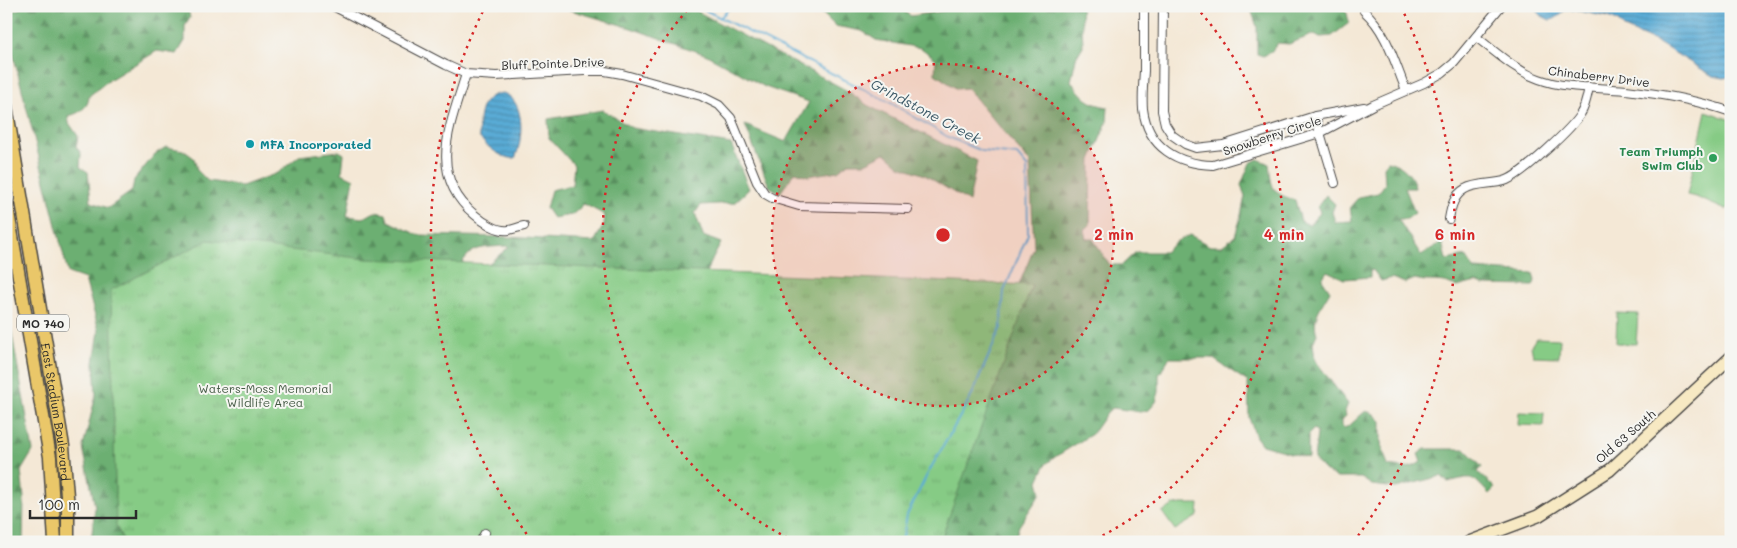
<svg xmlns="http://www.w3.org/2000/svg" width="1737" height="548" font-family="Mali,sans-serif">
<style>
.grass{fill:#86cb85;stroke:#587b58}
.forest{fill:url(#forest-firs);stroke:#4c6d4e}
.park{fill:url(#park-tufts);stroke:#587b58}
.water{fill:url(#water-rules);stroke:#426b80}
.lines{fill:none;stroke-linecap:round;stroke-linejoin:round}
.stream{stroke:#5aabd5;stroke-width:2}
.minor-casing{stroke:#494745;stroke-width:10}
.secondary-casing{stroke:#494745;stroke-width:14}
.primary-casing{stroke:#494745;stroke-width:15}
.minor{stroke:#fff;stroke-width:8}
.secondary{stroke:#f7e9c3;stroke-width:11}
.primary{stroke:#eac769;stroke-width:12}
.ring{fill:none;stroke:#d62828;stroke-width:2.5;stroke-dasharray:2.5 5}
.culture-dot{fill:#0f9aa8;stroke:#f6f6f2;stroke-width:2}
.leisure-dot{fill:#2e9e5b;stroke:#f6f6f2;stroke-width:2}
.labels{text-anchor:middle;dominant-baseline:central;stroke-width:4;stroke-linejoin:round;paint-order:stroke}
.shield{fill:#f6f6f2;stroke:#686867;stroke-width:1}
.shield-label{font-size:11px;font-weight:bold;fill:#2b2b2b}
.street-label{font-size:12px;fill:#2b2b2b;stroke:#f6f6f2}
.culture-label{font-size:12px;font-weight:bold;fill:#0d838f;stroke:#f6f6f2;text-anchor:start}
.leisure-label{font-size:12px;font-weight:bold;fill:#27864d;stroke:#f6f6f2;text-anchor:end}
.park-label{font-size:12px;fill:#465b46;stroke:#f6f6f2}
.water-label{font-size:14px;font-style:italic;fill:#3b5866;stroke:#f6f6f2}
.centre{fill:#d62828;stroke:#f6f6f2;stroke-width:2.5}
.ring-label{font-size:15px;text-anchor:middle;font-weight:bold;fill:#d62828;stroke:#f6f6f2;stroke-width:4;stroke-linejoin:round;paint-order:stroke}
</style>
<defs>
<pattern id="forest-firs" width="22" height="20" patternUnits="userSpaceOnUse" patternTransform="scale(1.25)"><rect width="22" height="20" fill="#6caf72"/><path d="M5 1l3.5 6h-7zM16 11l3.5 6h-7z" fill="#598f5e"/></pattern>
<pattern id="park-tufts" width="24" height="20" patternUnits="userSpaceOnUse" patternTransform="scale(1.25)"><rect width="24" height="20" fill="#86cb85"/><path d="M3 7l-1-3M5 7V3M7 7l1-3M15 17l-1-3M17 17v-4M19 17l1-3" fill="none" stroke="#74ae73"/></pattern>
<pattern id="water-rules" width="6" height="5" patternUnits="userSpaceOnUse" patternTransform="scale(1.25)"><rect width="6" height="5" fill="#5aabd5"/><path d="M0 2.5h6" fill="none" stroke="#4b8bad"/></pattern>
</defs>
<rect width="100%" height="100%" fill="#f6f6f2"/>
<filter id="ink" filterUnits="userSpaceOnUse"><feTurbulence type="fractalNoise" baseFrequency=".02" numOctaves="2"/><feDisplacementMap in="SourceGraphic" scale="10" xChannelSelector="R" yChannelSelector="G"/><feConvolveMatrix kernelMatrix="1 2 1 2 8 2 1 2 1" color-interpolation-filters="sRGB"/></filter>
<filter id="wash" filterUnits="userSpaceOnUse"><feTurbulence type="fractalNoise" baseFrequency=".0096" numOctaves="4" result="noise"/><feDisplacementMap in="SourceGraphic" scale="20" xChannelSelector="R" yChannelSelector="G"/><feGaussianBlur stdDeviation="1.12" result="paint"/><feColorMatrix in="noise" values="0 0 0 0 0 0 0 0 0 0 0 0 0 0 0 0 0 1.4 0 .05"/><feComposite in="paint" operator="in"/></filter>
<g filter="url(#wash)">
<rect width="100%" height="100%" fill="#f4e8d6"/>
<g class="grass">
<polygon points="1706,111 1731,120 1731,206 1726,210 1696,197 1687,195"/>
<polygon points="1617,313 1638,314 1636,344 1616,343"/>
<polygon points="1536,338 1560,339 1559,357 1533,356 1531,346"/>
<polygon points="1519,412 1544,413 1543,426 1518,425"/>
<polygon points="1181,504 1199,504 1198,516 1175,530 1162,512 1174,505"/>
</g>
<g class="forest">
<path d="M27 6H182L188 9 190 18 185 26V41L177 54 157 51 109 80 89 96C89 108 78 114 68 116L69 123 78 136 76 147 81 153 80 167 88 172 91 202 108 208 132 191 134 180 155 154 166 147 183 150 194 158 197 170 208 181 242 186 278 173 299 156 339 151 344 154 342 173 354 179 347 216 363 218 375 212 386 214 388 221 418 235 507 237 594 242 604 225 605 215 584 204 572 215 553 218 546 208 551 190 572 185 574 165 549 138 548 119 603 110 632 128 731 144 749 189 734 203 701 205 695 213 703 236 721 243 699 285 482 269 509 247 507 246C476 248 469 246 455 276L418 542H91L95 507 83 447 96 395 94 363 99 331 85 279 68 273 6 26V13Z"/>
<polygon points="557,6 687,6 848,91 867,105 977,161 969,202 925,175 900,166 885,153 865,163 848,163 838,171 808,176 795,172 780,193 769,186 745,125 786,142 809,102 765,87 707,55 631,28"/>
<path d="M810 6H895L911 16 944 11 945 6H1081L1083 46 1076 58 1071 81C1083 97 1088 104 1108 107L1107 122 1091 160 1090 225 1084 229 1086 239H1093L1110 265H1122L1136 252H1165L1177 241 1190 235 1210 246H1222L1235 236 1240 220 1245 196 1241 185 1250 163 1258 159 1269 164C1272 187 1270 193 1295 200L1301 221 1309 225 1320 213 1318 206 1326 195 1335 204 1332 212 1335 222 1352 221 1350 207 1359 197 1378 193 1385 184 1384 166 1388 161C1402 165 1413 174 1415 188H1405L1415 213 1407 219H1398L1421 255 1442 242 1446 260 1466 256 1474 269 1533 273 1535 281 1533 286 1483 285 1476 282 1457 287C1439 277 1431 284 1415 279L1405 283 1392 278 1381 281 1373 270 1370 271V277L1344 279 1327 271 1322 279 1330 291C1322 306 1311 317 1317 334L1313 343 1315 360 1348 404 1345 411 1346 416 1342 420V425L1344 428C1353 425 1358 416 1366 411L1374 414 1381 421V443L1388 466C1401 468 1410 470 1421 462L1418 454 1425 449H1465L1482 467 1478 472 1495 488 1489 494C1470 474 1474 476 1448 482L1441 476 1396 488 1372 485 1361 478H1337L1324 470 1314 459 1317 433 1314 429 1308 435V458L1262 445 1256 437 1249 418 1248 382 1212 358H1169L1159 375V392L1156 402 1149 410 1140 412 1113 408 1108 411 1092 434 1055 457 1046 464 1038 481 1041 493 1019 526 1014 542H914L1034 248 1030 163 967 88 957 89 935 74 936 59 921 48 876 40 862 31 835 26 823 14Z"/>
<polygon points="1250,6 1339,6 1347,13 1349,23 1332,36 1321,37 1312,35 1289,44 1278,43 1270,53 1263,56 1257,54 1257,27"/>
<polygon points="6,321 11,329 33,451 21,471 24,498 23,542 6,542"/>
</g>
<polygon class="park" points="208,240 366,259 1032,285 940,542 124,542 116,525 111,290"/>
<g class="water">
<path d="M1533 6H1727L1731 9V77L1724 78 1713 76 1655 41 1624 28 1617 21 1609 17 1568 9C1560 12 1559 19 1550 20L1542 16Z"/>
<path d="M503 93C526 100 523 141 515 158 503 160 486 146 479 137 478 117 479 95 503 93Z"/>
</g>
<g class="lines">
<g class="stream">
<polyline points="697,6 891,103 948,137 982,151 1017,155 1027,167 1028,234 1004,291 1001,327 971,397 928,473 907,515 902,542"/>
<polyline points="721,17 731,6"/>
</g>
</g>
</g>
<g filter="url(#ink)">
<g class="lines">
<defs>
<g id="minor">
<polyline points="333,6 446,65 466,74 496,76 584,71 605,71 622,74 701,96 719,105 731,118 757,182 765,194 772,198 799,206 908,209"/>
<path d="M1144 6C1144 28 1144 50 1144 71 1143 84 1142 97 1143 109 1148 148 1178 164 1213 165L1320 133 1373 105 1424 83 1442 73 1454 63 1501 6"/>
<polyline points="1163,6 1162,111 1165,124 1172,135 1185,144 1196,148 1223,145 1315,116 1364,107"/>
<path d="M1364 11C1387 31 1395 64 1406 90"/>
<path d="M1476 37C1496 52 1516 71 1539 79 1566 89 1598 87 1626 90 1661 94 1697 100 1731 112"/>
<path d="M466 74C451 124 426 174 475 215 483 222 498 232 509 230 514 229 519 227 524 226"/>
<polyline points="1315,116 1335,183"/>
<path d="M1449 219C1451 207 1454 195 1465 189 1477 182 1494 185 1507 180 1522 174 1573 128 1581 113 1586 105 1587 96 1589 87"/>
<polyline points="480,542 485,533"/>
</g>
<polyline id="secondary" points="1469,542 1538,516 1610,470 1731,357"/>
<g id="primary">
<path id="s1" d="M6 106 63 446 68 508V542"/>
<polyline points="6,201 50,457 55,542"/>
</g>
</defs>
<use href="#minor" class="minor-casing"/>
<use href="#secondary" class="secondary-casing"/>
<use href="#primary" class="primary-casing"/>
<use href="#minor" class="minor"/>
<use href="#secondary" class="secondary"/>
<use href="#primary" class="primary"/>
</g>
</g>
<circle cx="943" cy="235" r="171" fill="#d62828" fill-opacity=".12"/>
<g class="ring">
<circle cx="943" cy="235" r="171"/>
<path d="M794 541A341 341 0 0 1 690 7M1196 7A341 341 0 0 1 1092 541"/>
<path d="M531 540A512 512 0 0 1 485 7M1401 7A512 512 0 0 1 1355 540"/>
</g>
<circle class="culture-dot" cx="250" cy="144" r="5"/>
<circle class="leisure-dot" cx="1713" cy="158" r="5"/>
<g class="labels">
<rect class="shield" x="17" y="314.5" width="52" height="17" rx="4"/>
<g class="shield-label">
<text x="43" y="323">MO 740</text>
</g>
<g class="street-label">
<text transform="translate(553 63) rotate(-2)">Bluff Pointe Drive</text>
<text transform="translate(1599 76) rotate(7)">Chinaberry Drive</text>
<text transform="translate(1272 135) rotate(-18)">Snowberry Circle</text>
<text stroke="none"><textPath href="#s1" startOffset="310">East Stadium Boulevard</textPath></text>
<text transform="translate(1625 436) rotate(-41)">Old 63 South</text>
</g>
<g class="culture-label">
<text x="260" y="144">MFA Incorporated</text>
</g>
<g class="leisure-label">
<text x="1703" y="151">Team Triumph<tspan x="1703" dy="14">Swim Club</tspan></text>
</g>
<g class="park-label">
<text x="265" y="388">Waters-Moss Memorial<tspan x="265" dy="14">Wildlife Area</tspan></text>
</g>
<g class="water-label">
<text transform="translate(926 111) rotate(28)">Grindstone Creek</text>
</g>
</g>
<circle cx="943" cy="235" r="8" class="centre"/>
<g class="ring-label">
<text x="1114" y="240">2 min</text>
<text x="1284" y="240">4 min</text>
<text x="1455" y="240">6 min</text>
</g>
<rect width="1737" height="548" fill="none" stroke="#f6f6f2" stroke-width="25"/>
<path d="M30 510v8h106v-8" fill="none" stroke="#2b2b2b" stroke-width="2.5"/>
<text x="38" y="510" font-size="15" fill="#2b2b2b" stroke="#f6f6f2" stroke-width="4" paint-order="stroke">100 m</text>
</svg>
